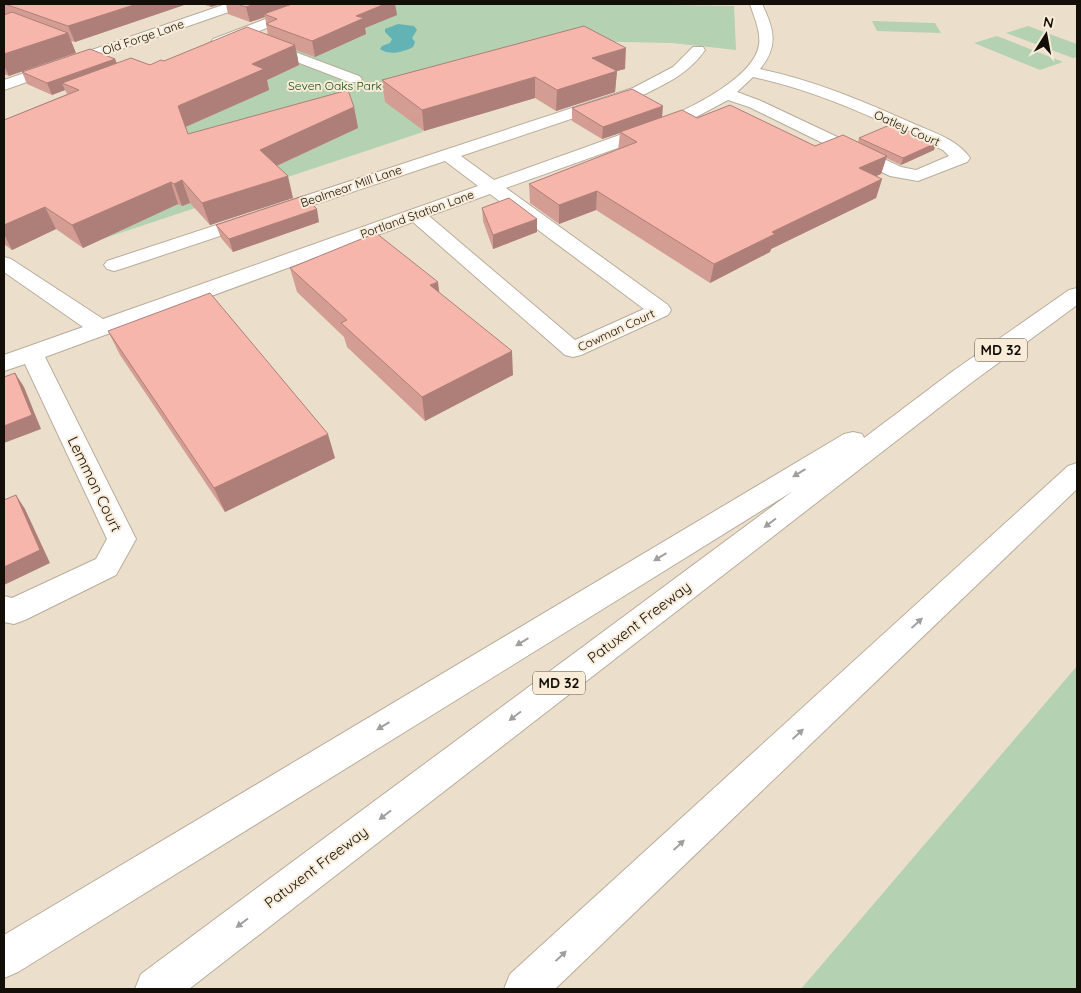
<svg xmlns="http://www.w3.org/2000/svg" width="1081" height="993" font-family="Quicksand,sans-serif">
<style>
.green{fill:#b4d1b1}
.water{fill:#63b2b4}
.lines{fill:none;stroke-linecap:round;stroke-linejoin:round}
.street-casing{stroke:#b8ad9b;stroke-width:2}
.highway-casing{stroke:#b8ad9b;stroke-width:2}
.street{fill:#fff;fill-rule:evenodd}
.highway{fill:#fff;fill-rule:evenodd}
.wall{fill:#d49d94}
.shaded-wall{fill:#ad7f78}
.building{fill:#f7b6ac;stroke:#ad7f78}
.oneway{fill:#a19f9c}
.labels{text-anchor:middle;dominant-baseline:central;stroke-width:4;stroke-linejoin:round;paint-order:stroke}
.far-street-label{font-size:12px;fill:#130f08;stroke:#f8ecd9}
.far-park-label{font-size:12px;fill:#114a0d;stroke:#f8ecd9}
.shield{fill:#f8ecd9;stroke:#585147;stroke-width:1}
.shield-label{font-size:14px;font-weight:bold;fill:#130f08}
.street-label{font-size:15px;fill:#130f08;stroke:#f8ecd9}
</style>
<rect width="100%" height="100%" fill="#ebdfcc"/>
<g class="green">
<polygon points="339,4 606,4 734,6 736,50 672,43 574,41 411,94 423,132 87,244 4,142"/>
<polygon points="872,21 935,23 941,33 877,31"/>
<polygon points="1028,26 1077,44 1077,57 1073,58 1006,33"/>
<polygon points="997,36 1063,62 1040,70 974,43"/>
<polygon points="1077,666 1077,989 801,989"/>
</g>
<path class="water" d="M398 24 414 26 417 30 412 38 415 42 413 47C403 52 390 56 380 49L382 46 390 43 392 39 385 32V29Z"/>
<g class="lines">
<defs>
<g id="street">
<polygon points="226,4 245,4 243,7 4,90 4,80"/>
<polygon points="305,4 323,4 321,7 223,45 213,45 211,42 213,39"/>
<path d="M750 4H762C774 29 779 46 760 69 813 80 863 101 912 123 932 132 957 139 970 158L967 162 918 181 890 176 749 107 728 100 679 126 506 188 668 305 671 310 668 315 581 355 573 357 565 355 413 222 45 357 136 539 116 575 25 620 14 624 4 622V596L12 598 96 559 107 539 25 364 4 371V355L83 327 4 272V257L11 259 103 319 478 186 445 161 121 269 114 271 107 269 104 265 107 261 633 88 673 67 693 47H703L705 50C690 72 668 83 645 94L461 156 494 180 667 118C694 106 754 77 759 45 761 31 754 17 750 4ZM753 77C820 91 881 121 943 150L949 156 916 170 901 167 761 101 737 92ZM490 194 644 309 575 340 429 216Z"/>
<polygon points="263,40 359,76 362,79 359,82 349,82 258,47 256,44 258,41"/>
</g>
<g id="highway">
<polygon points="1077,288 1077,305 971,383 189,989 135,989 141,974 793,491 18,972 4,978 4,935 844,434 853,432 862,434 864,438 953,371 1069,290"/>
<polygon points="1077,463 1077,489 555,989 504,989 510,974 1068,466"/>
</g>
</defs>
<use href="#street" class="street-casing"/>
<use href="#highway" class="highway-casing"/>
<use href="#street" class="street"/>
<use href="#highway" class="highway"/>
</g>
<g class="wall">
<polygon points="4,4 187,4 75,42 71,41 9,76 4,74"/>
<polygon points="202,4 221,4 211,7"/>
<polygon points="226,4 395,4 397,15 365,28 366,34 315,57 296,50 299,65 267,80 269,90 186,127 188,134 354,107 358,128 277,166 293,198 210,225 190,203 182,206 178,204 83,248 56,229 12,250 4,244 4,120 67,94 65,90 52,95 27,84 22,72 115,59 117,63 150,65 268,35 265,17 250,22 228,14"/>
<polygon points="625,69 617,71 615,92 556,111 535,98 424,131 385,102 382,80"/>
<polygon points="572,108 662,117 697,118 815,146 858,142 859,138 936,143 934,150 901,165 886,158 881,174 876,176 882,179 876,198 771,249 770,252 710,283 596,210 559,224 530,203 529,184 618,150 620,133 602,139 572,121"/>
<polygon points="482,208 537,232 493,249 483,221"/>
<polygon points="319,222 233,252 221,238 216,225"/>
<polygon points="290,268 439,293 513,375 425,421 347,347 344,337 297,292"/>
<polygon points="108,331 335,458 225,512 120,355"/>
</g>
<g class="shaded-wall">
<polygon points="137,4 187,4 75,42 68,26"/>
<polygon points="210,4 221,4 211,7"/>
<polygon points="255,4 299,4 264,14 265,17 250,22 246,7"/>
<polygon points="385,4 395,4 397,15 365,28 366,34 315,57 312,41 356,16"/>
<polygon points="68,33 76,53 9,76 4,65 4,54"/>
<polygon points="295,45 299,65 267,80 269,90 185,127 178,106 252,64"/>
<polygon points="626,48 625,69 617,71 615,92 556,111 557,90 592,58"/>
<polygon points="115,59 119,70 62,83 65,90 52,95 47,83"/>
<polygon points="535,77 535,98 424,131 422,110"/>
<polygon points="663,106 662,118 620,132 620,133 602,139 603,127"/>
<polygon points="354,107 358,128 265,171 260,150"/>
<polygon points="936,143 934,150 901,165 903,158"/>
<polygon points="887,156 881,174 853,186 859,168"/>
<polygon points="288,176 293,198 210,225 202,203"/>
<polygon points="882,179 876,198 771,249 770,252 710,283 714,264 772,232"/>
<polygon points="182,180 190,203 182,206 174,184"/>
<polygon points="171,182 178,204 83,248 72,225"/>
<polygon points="597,191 596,210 559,224 559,205"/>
<polygon points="45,207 56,229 12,250 4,234 4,225"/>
<polygon points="317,209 319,222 233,252 229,239"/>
<polygon points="537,219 537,232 493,249 493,235"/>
<polygon points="438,282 441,306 430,285"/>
<polygon points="512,351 513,375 425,421 422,397"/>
<polygon points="15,373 24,387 41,429 4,443 4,426"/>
<polygon points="328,434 335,458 225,512 214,488"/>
<polygon points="16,495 25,509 50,563 4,585 4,567"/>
</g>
<g class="building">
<polygon points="5,4 137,4 68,26"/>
<polygon points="237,4 255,4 246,7"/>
<polygon points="292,4 385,4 356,16 364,18 312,41 266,24 277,19 264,14"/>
<polygon points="12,12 68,33 4,54 4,15"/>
<polygon points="584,26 626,48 592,58 617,71 557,90 535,77 422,110 382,80"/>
<polygon points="247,27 295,45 252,64 264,69 178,106 188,134 348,90 354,107 260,150 288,176 202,203 182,180 174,184 171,182 72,225 45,207 4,225 4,120 79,90 62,83 131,58 150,65 161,60 164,61"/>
<polygon points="90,49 115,59 47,83 22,72"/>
<polygon points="632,89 663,106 603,127 572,108"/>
<polygon points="730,105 815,146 843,135 887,156 859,168 882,179 772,232 775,234 714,264 597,191 559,205 529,184 637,142 620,132 682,110 697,118"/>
<polygon points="892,124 936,143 903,158 859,138"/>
<polygon points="303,196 317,209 229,239 216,225"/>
<polygon points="509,198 537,219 493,235 482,208"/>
<polygon points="376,233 438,282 430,285 512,351 422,397 341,323 347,320 290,268"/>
<polygon points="210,293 328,434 214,488 108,331"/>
<polygon points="15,373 32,415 4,426 4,377"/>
<polygon points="16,495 40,550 4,567 4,500"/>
</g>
<defs><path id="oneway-solid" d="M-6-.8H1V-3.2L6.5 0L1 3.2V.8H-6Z" transform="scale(1.25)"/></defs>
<g class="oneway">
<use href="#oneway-solid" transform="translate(799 473) rotate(149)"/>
<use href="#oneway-solid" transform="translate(770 523) rotate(143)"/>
<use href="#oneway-solid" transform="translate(660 557) rotate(149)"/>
<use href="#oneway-solid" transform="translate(917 623) rotate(-43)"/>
<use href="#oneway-solid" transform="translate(522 642) rotate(149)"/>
<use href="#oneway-solid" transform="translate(515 716) rotate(143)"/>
<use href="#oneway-solid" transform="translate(383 726) rotate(149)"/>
<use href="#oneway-solid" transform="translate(798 734) rotate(-43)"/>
<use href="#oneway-solid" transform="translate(385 815) rotate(143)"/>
<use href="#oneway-solid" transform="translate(679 845) rotate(-43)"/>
<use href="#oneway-solid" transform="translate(242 923) rotate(143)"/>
<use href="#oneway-solid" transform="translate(561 956) rotate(-43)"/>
</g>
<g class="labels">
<g class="far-street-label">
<text transform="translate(143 37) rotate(-19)">Old Forge Lane</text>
<text transform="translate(907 128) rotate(24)">Oatley Court</text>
<text transform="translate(351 186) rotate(-19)">Bealmear Mill Lane</text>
<text transform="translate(417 214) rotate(-20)">Portland Station Lane</text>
<text transform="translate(616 330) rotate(-25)">Cowman Court</text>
</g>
<g class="far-park-label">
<text x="335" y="85">Seven Oaks Park</text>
</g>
<g class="shield">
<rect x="975" y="338.5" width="52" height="23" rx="4"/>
<rect x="533" y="671.5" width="52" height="23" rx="4"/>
</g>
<g class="shield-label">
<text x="1001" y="350">MD 32</text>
<text x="559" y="683">MD 32</text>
</g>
<g class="street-label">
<text transform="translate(95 484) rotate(64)">Lemmon Court</text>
<text transform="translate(639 622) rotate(-37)">Patuxent Freeway</text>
<text transform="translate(316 867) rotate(-37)">Patuxent Freeway</text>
</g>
</g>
<rect width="1081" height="993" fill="none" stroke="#130f08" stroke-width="10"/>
<g transform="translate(1046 35) rotate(11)" stroke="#f8ecd9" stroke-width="4" paint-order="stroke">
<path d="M0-4L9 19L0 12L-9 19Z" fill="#130f08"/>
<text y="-8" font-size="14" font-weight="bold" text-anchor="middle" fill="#130f08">N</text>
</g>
</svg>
